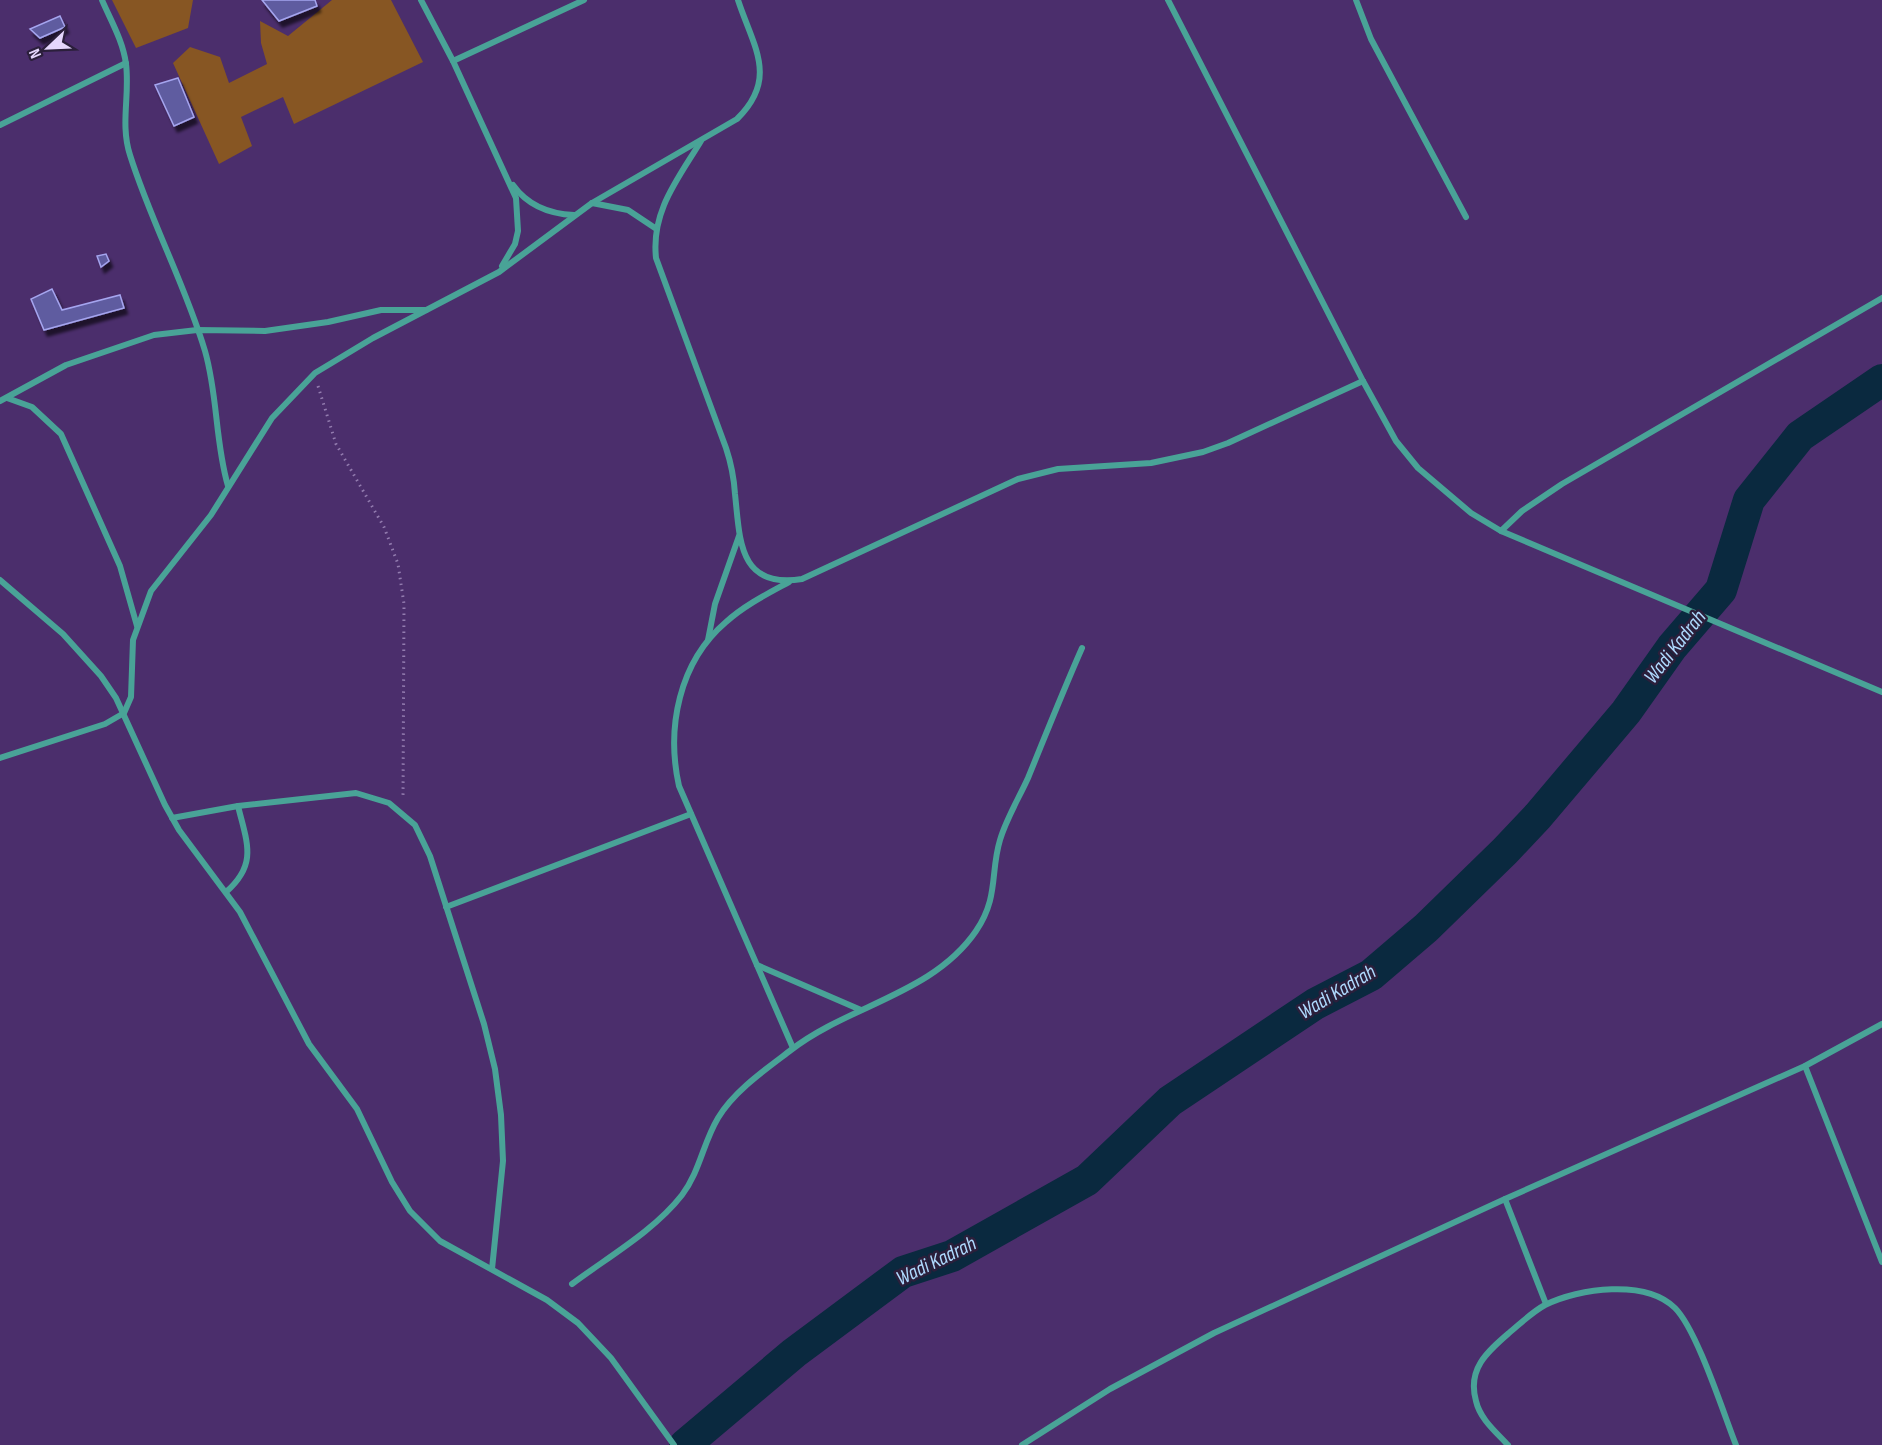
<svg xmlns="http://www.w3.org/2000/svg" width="1882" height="1445" font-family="'Sofia Sans Condensed',sans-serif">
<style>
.green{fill:#875623}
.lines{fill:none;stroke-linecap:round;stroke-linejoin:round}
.river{stroke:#0a293f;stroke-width:32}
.building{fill:#5f5ca0;stroke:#a5a5ef;stroke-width:1.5;filter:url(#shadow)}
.path{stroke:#937caf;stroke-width:3;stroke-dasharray:1.5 4.5;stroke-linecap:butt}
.minor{stroke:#49a397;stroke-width:6}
.labels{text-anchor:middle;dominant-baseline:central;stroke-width:5;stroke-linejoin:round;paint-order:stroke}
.water-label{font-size:21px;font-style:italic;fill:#aed9fd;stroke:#2b1f3b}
</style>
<defs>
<filter id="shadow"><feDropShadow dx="3.5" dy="6" stdDeviation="1.5" flood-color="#0009"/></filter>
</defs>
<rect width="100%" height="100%" fill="#4b2e6c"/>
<g class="green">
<polygon points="112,0 193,0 188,28 136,48"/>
<polygon points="332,0 391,0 423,62 294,124 283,97 241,117 252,146 219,164 173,63 190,47 220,57 229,83 267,64 261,43 260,21 288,36"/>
</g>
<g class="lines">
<polyline class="river" points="685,1445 794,1353 903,1272 952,1256 1087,1180 1170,1101 1315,1004 1371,975 1426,928 1505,851 1538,816 1626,712 1672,647 1721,590 1749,500 1800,436 1882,380"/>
</g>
<g class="building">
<polygon points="262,0 315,0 317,6 279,21"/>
<polygon points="60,16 65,27 40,38 30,29"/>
<polygon points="178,78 194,117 174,126 155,85"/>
<polygon points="106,254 109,261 101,267 97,256"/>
<polygon points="52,289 62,310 120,295 124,308 44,330 31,299"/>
</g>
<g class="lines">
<polyline class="path" points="318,386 336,444 384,527 398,564 404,604 403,799"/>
<g class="minor">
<path d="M102 0C111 21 123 41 126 64 130 95 120 124 130 155 151 222 185 284 205 351 218 396 215 442 228 486"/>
<polyline points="421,0 453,61 516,198 518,231 515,244 502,266"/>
<polyline points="1168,0 1363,381 1396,441 1418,468 1471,513 1501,531 1882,692"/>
<polyline points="1356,0 1371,39 1466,217"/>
<polyline points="453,61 584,0"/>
<polyline points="0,125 126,63"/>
<path d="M701 141C678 179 651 211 656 258L726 448C731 463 734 478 735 494 740 539 738 589 802 579L1018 479 1058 469 1151 463 1203 452 1228 443 1363 381"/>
<path d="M513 185C528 206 550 214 574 215"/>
<polyline points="592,203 628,210 655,228"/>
<polyline points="7,398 32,407 61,434 120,566 137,626"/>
<polyline points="0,401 66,365 154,335 197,330 265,331 328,322 381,310 426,310"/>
<polyline points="1501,531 1522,511 1562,484 1882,298"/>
<polyline points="0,580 63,634 101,676 116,698 165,805 179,830 240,912 309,1044 357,1109 392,1182 410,1211 440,1241 547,1300 578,1323 611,1358 674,1445"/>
<path d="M789 582C767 594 745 605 726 622 679 662 666 728 679 786L793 1048"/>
<polyline points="708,640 715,604 739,536"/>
<path d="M0 758 105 724 124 713 131 697 133 640 151 591 211 515 272 418 315 373 373 338 499 272 592 203 737 119C779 78 753 46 738 0"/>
<polyline points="172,818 238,806 356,793 389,803 415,825 430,856 484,1024 495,1069 501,1115 503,1161 492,1269"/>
<path d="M226 892C258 864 247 843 238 806"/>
<polyline points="446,907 691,814"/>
<polyline points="757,965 861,1010"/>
<polyline points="1805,1066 1882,1262"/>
<polyline points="1505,1199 1546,1304"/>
<path d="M572 1284C608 1257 654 1231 682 1195 700 1171 703 1143 718 1118 734 1091 766 1069 791 1050 849 1005 933 994 976 931 999 897 990 873 1000 840 1006 819 1019 798 1028 778 1046 734 1063 691 1082 648"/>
<polyline points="1022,1445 1110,1389 1214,1333 1505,1199 1805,1066 1882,1024"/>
<path d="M1508 1445C1496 1432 1480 1419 1476 1401 1467 1369 1487 1352 1509 1333 1521 1323 1532 1312 1545 1305 1579 1288 1646 1279 1675 1308 1697 1330 1723 1412 1736 1445"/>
</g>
</g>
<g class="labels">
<g class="water-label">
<text transform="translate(1675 647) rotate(-52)">Wadi Kadrah</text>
<text transform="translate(1337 992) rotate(-31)">Wadi Kadrah</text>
<text transform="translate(936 1261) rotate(-26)">Wadi Kadrah</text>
</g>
</g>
<g transform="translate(48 48) rotate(247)" stroke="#2b1f3b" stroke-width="4.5" paint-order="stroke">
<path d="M0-4.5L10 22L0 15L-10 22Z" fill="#e5d6fc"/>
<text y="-9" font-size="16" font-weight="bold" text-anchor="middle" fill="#e5d6fc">N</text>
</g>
</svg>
